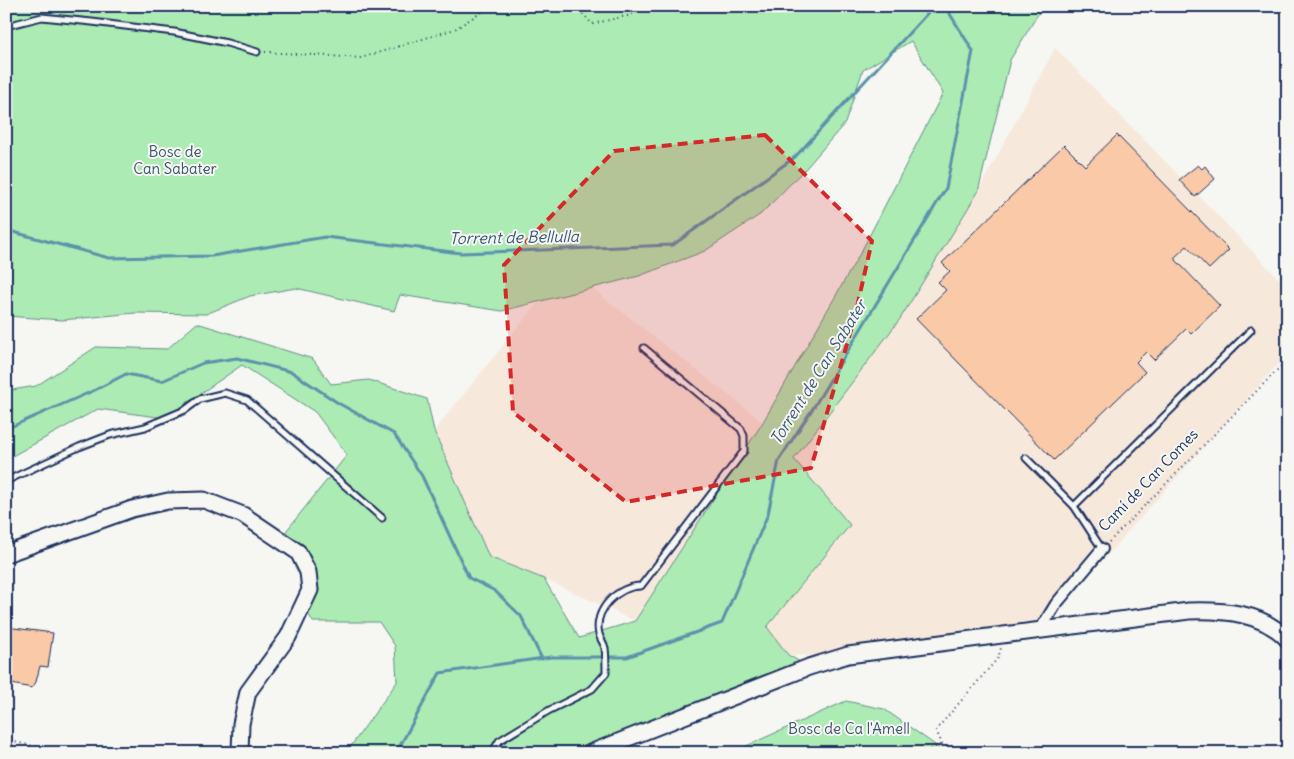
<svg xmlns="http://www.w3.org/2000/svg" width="1294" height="759" font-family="Delius,sans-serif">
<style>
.built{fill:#f7e8dc}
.green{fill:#acebb3;stroke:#648d88}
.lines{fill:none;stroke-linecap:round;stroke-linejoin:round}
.stream{stroke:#5a92ac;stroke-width:3}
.building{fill:#f9c9a8;stroke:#1b2f5e}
.service-casing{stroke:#1b2f5e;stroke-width:9}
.minor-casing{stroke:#1b2f5e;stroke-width:14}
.secondary-casing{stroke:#1b2f5e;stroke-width:19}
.path{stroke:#1b2f5e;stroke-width:2;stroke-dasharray:1 4;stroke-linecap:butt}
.service{stroke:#f6f6f2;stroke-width:5}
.minor{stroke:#f6f6f2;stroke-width:10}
.secondary{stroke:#f6f6f2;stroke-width:15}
.marked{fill:#d62828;fill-opacity:0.2;stroke:#d62828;stroke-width:4;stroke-dasharray:10 6;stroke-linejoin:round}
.labels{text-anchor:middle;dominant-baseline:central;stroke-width:4;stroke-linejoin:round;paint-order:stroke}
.park-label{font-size:15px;fill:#38556f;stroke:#f6f6f2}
.street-label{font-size:15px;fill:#1b2f5e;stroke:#f6f6f2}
.water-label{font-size:16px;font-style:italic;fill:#35587e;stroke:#f6f6f2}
</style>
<rect width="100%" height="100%" fill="#f6f6f2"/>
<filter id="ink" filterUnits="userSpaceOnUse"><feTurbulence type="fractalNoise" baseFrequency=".02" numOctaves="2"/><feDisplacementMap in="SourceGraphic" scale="10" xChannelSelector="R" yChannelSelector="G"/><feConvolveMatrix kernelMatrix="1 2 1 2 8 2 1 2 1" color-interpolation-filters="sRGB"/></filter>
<g filter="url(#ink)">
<g class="built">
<polygon points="1055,48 1288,288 1288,353 1040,630 848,655 788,655 767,627 850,525 794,459 900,319 978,192"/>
<polygon points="566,268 763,422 635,621 544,579 489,557 434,431"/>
</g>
<g class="green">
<polygon points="6,6 1043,6 1010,60 978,192 900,319 794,459 850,525 767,627 788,655 809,667 590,753 346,753 397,682 395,646 379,622 313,622 304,606 308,572 279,540 347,455 315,412 242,365 165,418 98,409 14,455 6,461 6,391 36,386 96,347 167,349 197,323 313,359 331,384 369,380 427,399 434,431 489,557 544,579 579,638 635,621 763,422 862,250 943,93 911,41 863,70 845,123 807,167 761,214 705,251 639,276 502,311 400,295 394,311 296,288 250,296 206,314 135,313 62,320 6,316"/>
<polygon points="846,701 884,709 938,747 939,753 731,753"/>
</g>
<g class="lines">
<g class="stream">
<polyline points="6,230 109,258 212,256 325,237 461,253 673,245 795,157 934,6"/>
<polyline points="6,429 95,390 126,374 162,381 203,363 237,358 292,372 338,403 394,434 422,476 469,578 495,591 521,616 542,659"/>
<polyline points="396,753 440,673 551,657 627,657 722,623 768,514 779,460 815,405 946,188 973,51 945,6"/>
</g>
</g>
<g class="building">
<polygon points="1117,135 1229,250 1209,269 1187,246 1174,258 1220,306 1191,334 1186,329 1154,360 1146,352 1136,362 1145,372 1054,460 916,319 946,290 938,282 950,271 942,263 1064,145 1085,166"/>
<polygon points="1198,165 1202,169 1205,166 1215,179 1195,197 1179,180"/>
<polygon points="6,627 53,633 48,667 40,666 36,682 32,688 6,683"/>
</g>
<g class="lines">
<defs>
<g id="service">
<polyline points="6,26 42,17 92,22 174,32 227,43 257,52"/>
<polyline points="1026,458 1074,506 1102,549"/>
<polyline points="6,481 79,447 110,435 145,427 185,410 200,399 225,393 247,400 382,518"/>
<polyline points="1074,506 1251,330"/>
<path d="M492 753 499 741 548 711 592 689 606 673C606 665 606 656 605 648 604 643 600 639 599 634 593 610 618 586 641 586L744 451V436L741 429 644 348"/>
</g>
<polyline id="minor" points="1040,630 1056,604 1102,549"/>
<g id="secondary">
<polyline points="6,554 132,509 168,501 204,500 243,515 298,552 308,572 310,590 288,637 248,692 241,724 240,753"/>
<path d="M590 753 809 667 848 655 1189 611C1223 610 1263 612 1288 640"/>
</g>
</defs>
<use href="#service" class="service-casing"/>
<use href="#minor" class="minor-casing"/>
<use href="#secondary" class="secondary-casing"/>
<g class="path">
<polyline points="576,6 592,24 631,15 641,6"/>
<polyline points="265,52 361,58 455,29 491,6"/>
<polyline points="1109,542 1288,359"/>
<polyline points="6,740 64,753"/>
<polyline points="921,753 942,744"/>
<polyline points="940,753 942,745"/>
<polyline points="955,753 942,744 936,730 998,658 1001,648"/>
</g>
<use href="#service" class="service"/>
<use href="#minor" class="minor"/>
<use href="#secondary" class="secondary"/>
</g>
</g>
<path class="marked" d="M765 135 872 241 854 320 811 468 626 502 513 412 504 265 614 151Z"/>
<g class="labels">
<g class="park-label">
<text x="175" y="151">Bosc de<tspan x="175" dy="17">Can Sabater</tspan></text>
<text x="849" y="728">Bosc de Ca l'Amell</text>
</g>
<g class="street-label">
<text transform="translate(1148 480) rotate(-46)">Camí de Can Comes</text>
</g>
<g class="water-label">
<text transform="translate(514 237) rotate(-1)">Torrent de Bellulla</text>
<text transform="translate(818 372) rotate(-58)">Torrent de Can Sabater</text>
</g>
</g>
<rect width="1294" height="759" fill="none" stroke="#f6f6f2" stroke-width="25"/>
<rect x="12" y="12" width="1269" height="734" fill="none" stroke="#1b2f5e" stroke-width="2" filter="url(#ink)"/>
</svg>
